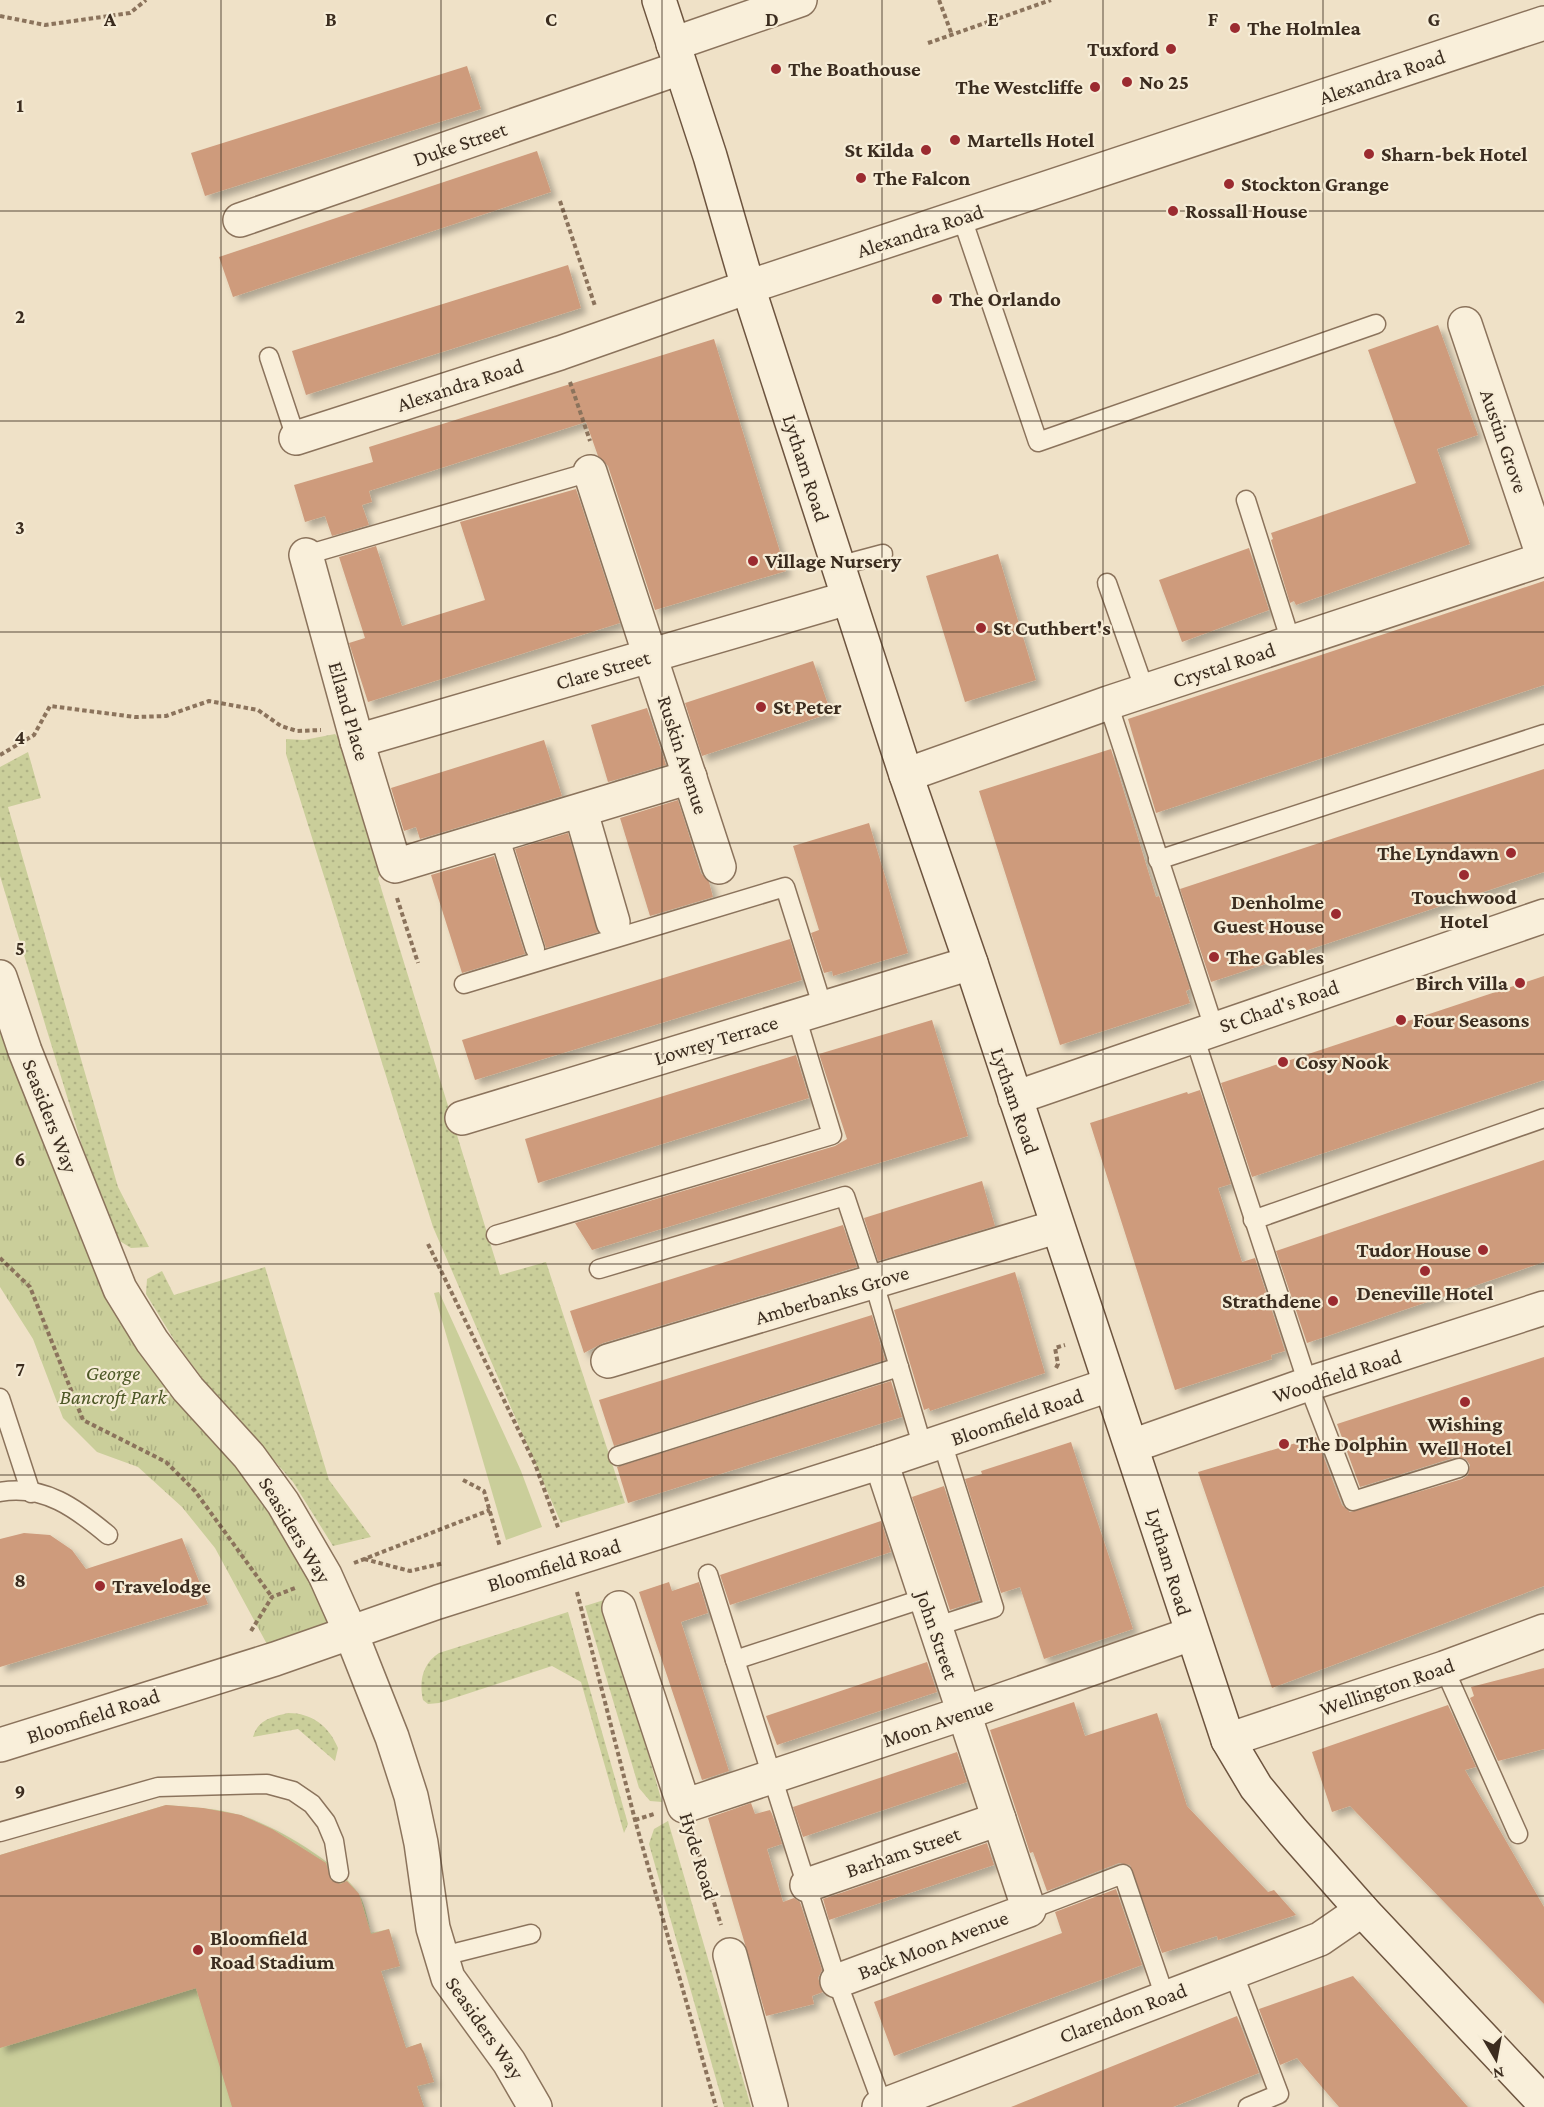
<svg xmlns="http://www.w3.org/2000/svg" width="1544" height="2107" font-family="'Crimson Pro',serif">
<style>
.grass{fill:url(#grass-dots)}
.park{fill:url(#park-tufts)}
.garden{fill:#cace9a}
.building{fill:#ce9b7c;filter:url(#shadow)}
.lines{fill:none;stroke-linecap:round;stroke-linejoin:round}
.service-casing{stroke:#8b735c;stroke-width:21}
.minor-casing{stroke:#8b735c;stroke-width:36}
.tertiary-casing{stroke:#8b735c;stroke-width:36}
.secondary-casing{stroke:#6d543f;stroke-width:36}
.path{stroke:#8b735c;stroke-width:4;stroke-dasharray:4.5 3;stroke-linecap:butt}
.service{stroke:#f9efda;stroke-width:18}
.minor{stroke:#f9efda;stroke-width:33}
.tertiary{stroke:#f9efda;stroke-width:33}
.secondary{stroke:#f9efda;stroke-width:33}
.grid{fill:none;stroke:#3b2c1f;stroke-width:1.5;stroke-opacity:0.55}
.poi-dot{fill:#9b2b30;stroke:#f6ecd6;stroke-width:2}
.labels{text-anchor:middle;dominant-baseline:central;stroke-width:4.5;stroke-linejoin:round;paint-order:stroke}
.poi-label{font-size:21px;font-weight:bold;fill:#3b2c1f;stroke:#f6ecd6;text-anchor:start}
.street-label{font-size:21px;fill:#3b2c1f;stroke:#f6ecd6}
.park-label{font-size:21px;font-style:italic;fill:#4d5826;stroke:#f6ecd6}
.grid-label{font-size:20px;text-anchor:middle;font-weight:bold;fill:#3b2c1f;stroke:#f6ecd6;stroke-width:4.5;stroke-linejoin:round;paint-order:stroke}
</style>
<defs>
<pattern id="grass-dots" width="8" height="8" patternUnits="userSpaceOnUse" patternTransform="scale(1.5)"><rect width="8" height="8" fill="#cace9a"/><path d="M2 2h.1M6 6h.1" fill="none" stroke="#aeb184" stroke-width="1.8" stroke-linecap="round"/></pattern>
<pattern id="park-tufts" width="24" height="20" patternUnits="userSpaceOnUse" patternTransform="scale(1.5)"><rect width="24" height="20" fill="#cace9a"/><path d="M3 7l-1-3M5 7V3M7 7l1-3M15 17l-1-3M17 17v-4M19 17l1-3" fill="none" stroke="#aeb184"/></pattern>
<filter id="shadow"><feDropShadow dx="5.5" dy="5.5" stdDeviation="3" flood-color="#0004"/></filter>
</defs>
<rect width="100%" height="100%" fill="#efe1c7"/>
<g class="grass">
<polygon points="335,734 347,747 383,869 378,878 500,1275 546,1262 625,1503 561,1523 433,1227 286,754 286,739 304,740"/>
<polygon points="28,752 41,798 8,807 118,1187 149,1247 131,1248 115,1238 90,1172 0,876 0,767"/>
<polygon points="265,1267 329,1480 371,1537 333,1546 293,1482 205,1382 176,1343 146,1294 147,1279 162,1271 174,1295"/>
<polygon points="604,1600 662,1802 650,1801 639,1788 585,1606"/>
<path d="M568 1612 628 1824 624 1833 581 1682 552 1666 439 1703 428 1704 423 1700C419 1682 422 1664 439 1653Z"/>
<path d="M288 1713C312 1713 329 1726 338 1748L335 1761 298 1729 253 1737C258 1720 271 1717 288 1713Z"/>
<polygon points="668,1821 751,2107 724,2107 649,1844 654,1829"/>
</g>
<polygon class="park" points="0,977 78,1189 188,1389 350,1631 275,1659 215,1548 182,1507 138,1467 97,1452 63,1418 33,1339 0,1287"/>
<g class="garden">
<polygon points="439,1292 521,1471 542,1527 506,1540 434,1293"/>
<path d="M166 1805C191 1807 216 1808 240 1815 274 1825 339 1863 359 1894 365 1904 368 1921 371 1933L389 1929 400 1966 381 1971 406 2048 421 2043 434 2082 417 2086 424 2107H0V1855Z"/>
</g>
<g class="building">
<polygon points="467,66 481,109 205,196 191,153"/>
<polygon points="537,151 551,192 233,297 219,257"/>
<polygon points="568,265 581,308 306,395 292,351"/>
<polygon points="1438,325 1478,435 1437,449 1470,544 1296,605 1294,601 1290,603 1271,540 1273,539 1271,533 1416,483 1368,350"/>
<polygon points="714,339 786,571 655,610 608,466 598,456 586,422 369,491 372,502 362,505 369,525 332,536 325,516 305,522 294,485 373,462 369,447"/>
<polygon points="576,489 620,623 368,702 349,643 365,638 339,557 376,546 402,626 485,600 460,522"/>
<polygon points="1249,548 1269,610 1182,642 1159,580"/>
<polygon points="998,554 1036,680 965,702 926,576"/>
<polygon points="1544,581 1544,685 1156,813 1128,719"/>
<polygon points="813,661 831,713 702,756 685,703"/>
<polygon points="647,708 666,765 608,782 591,725"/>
<polygon points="544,740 562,796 420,839 416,827 404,831 391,788"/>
<polygon points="1111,749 1156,897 1159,896 1190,989 1186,991 1190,1003 1060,1045 979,791"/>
<polygon points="1544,769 1544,872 1211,982 1180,889"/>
<polygon points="678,800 701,873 709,882 713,897 650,916 620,818"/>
<polygon points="869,823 908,953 833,976 832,971 824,973 811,933 819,930 793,846"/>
<polygon points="568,833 598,932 546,948 515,849"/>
<polygon points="494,856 525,954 462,973 431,875"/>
<polygon points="790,939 802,980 475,1080 462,1040"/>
<polygon points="1544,976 1544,1080 1252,1177 1221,1083"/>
<polygon points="932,1020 968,1136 592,1250 575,1223 835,1146 847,1139 819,1054"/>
<polygon points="796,1055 809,1098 538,1183 525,1139"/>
<polygon points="1200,1090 1231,1184 1218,1188 1242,1262 1255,1258 1285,1351 1271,1355 1272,1359 1175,1390 1090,1123 1187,1092 1188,1094"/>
<polygon points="1544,1160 1544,1262 1307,1343 1276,1251"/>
<polygon points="982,1181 995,1226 878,1261 864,1218"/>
<polygon points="843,1225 857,1267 603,1343 584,1353 570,1311"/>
<polygon points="1015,1272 1045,1373 930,1411 929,1408 924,1410 894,1310"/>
<polygon points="872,1315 885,1360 614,1446 599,1400"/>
<polygon points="1544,1357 1544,1586 1272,1688 1198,1472 1316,1437 1342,1505 1350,1512 1462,1479 1468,1475 1470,1465 1466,1459 1456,1457 1360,1487 1337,1424"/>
<polygon points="891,1381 902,1417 628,1503 617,1467"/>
<polygon points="1071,1442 1133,1629 1044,1659 1020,1587 1001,1593 965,1479 982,1474 981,1471"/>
<polygon points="944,1486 980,1600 950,1610 912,1497"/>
<polygon points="881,1521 891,1552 730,1605 720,1575"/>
<polygon points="24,1533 50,1535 72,1550 86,1569 182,1538 208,1604 0,1667 0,1539"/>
<polygon points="669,1582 672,1591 699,1582 708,1613 681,1622 729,1771 702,1780 639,1592"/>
<polygon points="927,1662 937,1692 777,1745 766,1716"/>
<polygon points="1544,1668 1544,1749 1498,1761 1470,1698 1474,1696 1471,1687"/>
<polygon points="1074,1702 1085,1736 1157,1713 1187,1806 1268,1892 1274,1890 1296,1915 1218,1940 1217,1936 1162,1953 1130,1865 1119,1863 1047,1891 1033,1852 1030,1853 990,1730"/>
<polygon points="1448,1705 1476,1767 1465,1770 1544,1907 1544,2004 1350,1806 1332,1812 1312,1752"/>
<polygon points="957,1752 967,1782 803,1837 793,1807"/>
<polygon points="751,1803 755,1814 770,1810 772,1814 782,1844 767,1849 783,1902 794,1898 800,1902 822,1970 818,1978 823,1992 812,1996 814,2004 766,2016 708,1818"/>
<polygon points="166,1805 203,1808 241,1815 272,1829 326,1863 331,1880 340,1884 347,1881 359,1894 371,1934 389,1929 400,1966 381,1971 406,2048 421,2043 434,2082 417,2086 424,2107 232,2107 196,1988 0,2048 0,1855"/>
<polygon points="987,1843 994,1865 829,1920 823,1899"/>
<polygon points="1116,1889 1142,1965 894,2056 874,2002 1062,1933 1055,1912"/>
<polygon points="1353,1976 1468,2107 1339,2107 1297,2058 1280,2065 1259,2009"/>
<polygon points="1237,2016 1259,2073 1173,2107 1011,2107"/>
</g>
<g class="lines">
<defs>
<g id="service">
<polyline points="962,218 1038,442 1376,324"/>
<polyline points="269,357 296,438"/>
<polyline points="1246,500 1291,642"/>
<polyline points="306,555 590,472"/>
<polyline points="838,566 883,554"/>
<polyline points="1107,583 1145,691"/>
<polyline points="1108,703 1214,1028"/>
<polyline points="499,835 535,949"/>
<polyline points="1158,860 1544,734"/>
<polyline points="464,984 785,887 823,1008"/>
<polyline points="1194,1036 1308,1384 1353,1501 1459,1468"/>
<polyline points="1253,1220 1544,1118"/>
<polyline points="496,1235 832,1135 796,1016"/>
<polyline points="599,1269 845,1196 874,1283 923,1448"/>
<polyline points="0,1398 31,1493"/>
<polyline points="618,1456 899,1367"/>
<path d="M0 1492C44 1484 77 1509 108 1535"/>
<polyline points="708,1574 735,1660"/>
<polyline points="934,1627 994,1608 942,1442"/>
<polyline points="1444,1668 1518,1834"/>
<polyline points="0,1832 158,1787 267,1784 293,1791 312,1804 326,1822 334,1841 339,1873"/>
<polyline points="1029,1910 1123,1874 1165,1997"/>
<polyline points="439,1957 531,1934"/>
<polyline points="1233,1972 1279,2094 1248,2107"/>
<polyline points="883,2106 837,1981 735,1660 925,1598"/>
</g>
<g id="minor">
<polyline points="673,44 800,0"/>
<polyline points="240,220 680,68"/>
<polyline points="1465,324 1544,559"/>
<polyline points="296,438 560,353 748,287 1544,23"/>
<polyline points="590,472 719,867"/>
<polyline points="306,555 357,741 395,866 690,777"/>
<polyline points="357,741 848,598"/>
<polyline points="906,775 1108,703 1544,559"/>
<polyline points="581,812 613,922"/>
<polyline points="1015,1098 1544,916"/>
<polyline points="462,1118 971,963"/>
<polyline points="608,1361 1056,1227"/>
<polyline points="1132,1446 1308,1384 1544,1308"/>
<polyline points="619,1608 684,1806 964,1713 1191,1634"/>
<polyline points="1228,1740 1444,1668 1544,1631"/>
<polyline points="807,1885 999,1819"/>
<polyline points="730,1955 771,2107"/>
<polyline points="837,1981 1029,1910 881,1462"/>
<polyline points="879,2107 1320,1939 1362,1910"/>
</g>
<g id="tertiary">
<polyline points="0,977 25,1051 120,1289 152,1341 188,1389 249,1456 283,1503 325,1575 350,1631 392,1737 411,1796 421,1843 433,1928 448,1978 509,2062 535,2107"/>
<polyline points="0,1745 275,1659 438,1602 881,1462 1109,1385"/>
</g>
<polyline id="secondary" points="659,0 710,156 748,287 906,775 971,963 1228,1740 1256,1787 1293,1832 1362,1910 1544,2103"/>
</defs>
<use href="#service" class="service-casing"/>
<use href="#minor" class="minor-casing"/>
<use href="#tertiary" class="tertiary-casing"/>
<use href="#secondary" class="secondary-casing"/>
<g class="path">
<polyline points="939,0 952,35"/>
<polyline points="0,16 45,25 130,13 146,0"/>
<polyline points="928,43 1051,0"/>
<polyline points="560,201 595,306"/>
<polyline points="570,382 590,441"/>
<polyline points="0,755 34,735 50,706 135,717 166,716 209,701 258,710 281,726 297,731 321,730"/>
<polyline points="397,898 418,963"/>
<polyline points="428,1244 535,1464 559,1530"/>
<polyline points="0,1258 30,1287 83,1420 166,1462 195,1491 272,1597"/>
<polyline points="1056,1368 1058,1364 1055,1348 1065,1345"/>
<polyline points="463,1480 484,1491 500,1547"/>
<polyline points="364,1559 410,1571 444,1563"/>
<polyline points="354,1563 490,1510"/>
<polyline points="577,1592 635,1820 716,2107"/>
<polyline points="251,1631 272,1597 295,1588"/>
<polyline points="635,1820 654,1814"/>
<polyline points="694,1838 721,1925"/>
</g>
<use href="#service" class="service"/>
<use href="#minor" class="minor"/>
<use href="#tertiary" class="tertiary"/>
<use href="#secondary" class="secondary"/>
</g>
<path class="grid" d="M221 0V2107M441 0V2107M662 0V2107M882 0V2107M1103 0V2107M1323 0V2107M0 211H1544M0 421H1544M0 632H1544M0 843H1544M0 1054H1544M0 1264H1544M0 1475H1544M0 1686H1544M0 1896H1544"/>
<g class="poi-dot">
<circle cx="1235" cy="28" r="6"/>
<circle cx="1171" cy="49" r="6"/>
<circle cx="776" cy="69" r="6"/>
<circle cx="1127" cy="82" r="6"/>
<circle cx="1095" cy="87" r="6"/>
<circle cx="955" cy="140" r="6"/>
<circle cx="926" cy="150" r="6"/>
<circle cx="1369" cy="154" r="6"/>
<circle cx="861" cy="178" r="6"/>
<circle cx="1229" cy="184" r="6"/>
<circle cx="1173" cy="211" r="6"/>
<circle cx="937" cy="299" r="6"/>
<circle cx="753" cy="561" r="6"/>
<circle cx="981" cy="628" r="6"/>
<circle cx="761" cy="707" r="6"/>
<circle cx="1511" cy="853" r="6"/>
<circle cx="1464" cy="875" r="6"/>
<circle cx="1336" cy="914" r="6"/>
<circle cx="1214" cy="957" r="6"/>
<circle cx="1520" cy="983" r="6"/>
<circle cx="1401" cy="1020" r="6"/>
<circle cx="1283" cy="1062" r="6"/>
<circle cx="1483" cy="1250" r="6"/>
<circle cx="1425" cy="1271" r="6"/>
<circle cx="1333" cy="1301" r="6"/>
<circle cx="1465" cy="1402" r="6"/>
<circle cx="1284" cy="1444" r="6"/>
<circle cx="100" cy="1586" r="6"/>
<circle cx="198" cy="1950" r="6"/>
</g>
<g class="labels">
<g class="poi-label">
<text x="1247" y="28">The Holmlea</text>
<text x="1159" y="49" text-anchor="end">Tuxford</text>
<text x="788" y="69">The Boathouse</text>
<text x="1139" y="82">No 25</text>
<text x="1083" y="87" text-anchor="end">The Westcliffe</text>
<text x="967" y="140">Martells Hotel</text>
<text x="914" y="150" text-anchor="end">St Kilda</text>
<text x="1381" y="154">Sharn-bek Hotel</text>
<text x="873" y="178">The Falcon</text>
<text x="1241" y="184">Stockton Grange</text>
<text x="1185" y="211">Rossall House</text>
<text x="949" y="299">The Orlando</text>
<text x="765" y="561">Village Nursery</text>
<text x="993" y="628">St Cuthbert's</text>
<text x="773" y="707">St Peter</text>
<text x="1499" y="853" text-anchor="end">The Lyndawn</text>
<text x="1464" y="897" text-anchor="middle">Touchwood<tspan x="1464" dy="24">Hotel</tspan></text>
<text x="1324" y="902" text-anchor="end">Denholme<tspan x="1324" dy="24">Guest House</tspan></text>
<text x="1226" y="957">The Gables</text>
<text x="1508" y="983" text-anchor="end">Birch Villa</text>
<text x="1413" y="1020">Four Seasons</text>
<text x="1295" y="1062">Cosy Nook</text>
<text x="1471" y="1250" text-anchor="end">Tudor House</text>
<text x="1425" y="1293" text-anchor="middle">Deneville Hotel</text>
<text x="1321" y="1301" text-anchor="end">Strathdene</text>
<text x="1465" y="1424" text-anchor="middle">Wishing<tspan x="1465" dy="24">Well Hotel</tspan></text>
<text x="1296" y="1444">The Dolphin</text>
<text x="112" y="1586">Travelodge</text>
<text x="210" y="1938">Bloomfield<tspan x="210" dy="24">Road Stadium</tspan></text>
</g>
<g class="street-label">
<text transform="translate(1382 77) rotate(-19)">Alexandra Road</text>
<text transform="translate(460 144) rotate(-19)">Duke Street</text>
<text transform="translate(920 231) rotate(-18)">Alexandra Road</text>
<text transform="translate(460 385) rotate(-18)">Alexandra Road</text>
<text transform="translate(1504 441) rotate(71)">Austin Grove</text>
<text transform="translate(806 468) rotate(72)">Lytham Road</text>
<text transform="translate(1224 665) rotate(-18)">Crystal Road</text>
<text transform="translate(603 670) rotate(-16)">Clare Street</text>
<text transform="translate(349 711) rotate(74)">Elland Place</text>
<text transform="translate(683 755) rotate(72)">Ruskin Avenue</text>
<text transform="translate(1279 1006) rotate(-19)">St Chad's Road</text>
<text transform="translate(716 1040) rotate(-17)">Lowrey Terrace</text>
<text transform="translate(1015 1101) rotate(71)">Lytham Road</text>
<text transform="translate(50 1116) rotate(69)">Seasiders Way</text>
<text transform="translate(832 1295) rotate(-17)">Amberbanks Grove</text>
<text transform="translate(1337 1376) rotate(-18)">Woodfield Road</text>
<text transform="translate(1017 1417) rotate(-19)">Bloomfield Road</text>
<text transform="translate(295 1530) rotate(59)">Seasiders Way</text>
<text transform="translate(1169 1562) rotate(73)">Lytham Road</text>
<text transform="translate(554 1565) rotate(-17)">Bloomfield Road</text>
<text transform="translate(937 1635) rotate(71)">John Street</text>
<text transform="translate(1387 1687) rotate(-19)">Wellington Road</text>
<text transform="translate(93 1716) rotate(-18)">Bloomfield Road</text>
<text transform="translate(938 1722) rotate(-19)">Moon Avenue</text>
<text transform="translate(903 1852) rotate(-19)">Barham Street</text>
<text transform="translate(699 1856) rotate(73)">Hyde Road</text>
<text transform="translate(933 1945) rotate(-21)">Back Moon Avenue</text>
<text transform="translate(1123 2013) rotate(-21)">Clarendon Road</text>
<text transform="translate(485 2028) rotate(55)">Seasiders Way</text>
</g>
<g class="park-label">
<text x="113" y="1373">George<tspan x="113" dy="24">Bancroft Park</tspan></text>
</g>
</g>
<g class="grid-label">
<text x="110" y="26">A</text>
<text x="331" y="26">B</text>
<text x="551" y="26">C</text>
<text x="772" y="26">D</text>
<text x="993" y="26">E</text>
<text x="1213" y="26">F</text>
<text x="1434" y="26">G</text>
<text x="20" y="112">1</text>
<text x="20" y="323">2</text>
<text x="20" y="534">3</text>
<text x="20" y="744">4</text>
<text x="20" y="955">5</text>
<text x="20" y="1166">6</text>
<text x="20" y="1376">7</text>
<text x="20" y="1587">8</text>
<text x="20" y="1798">9</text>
</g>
<g transform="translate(1496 2059) rotate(170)" stroke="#f6ecd6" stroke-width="4.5" paint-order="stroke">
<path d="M0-4.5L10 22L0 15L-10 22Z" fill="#3b2c1f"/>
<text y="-9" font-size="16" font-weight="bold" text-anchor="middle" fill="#3b2c1f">N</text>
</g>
</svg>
